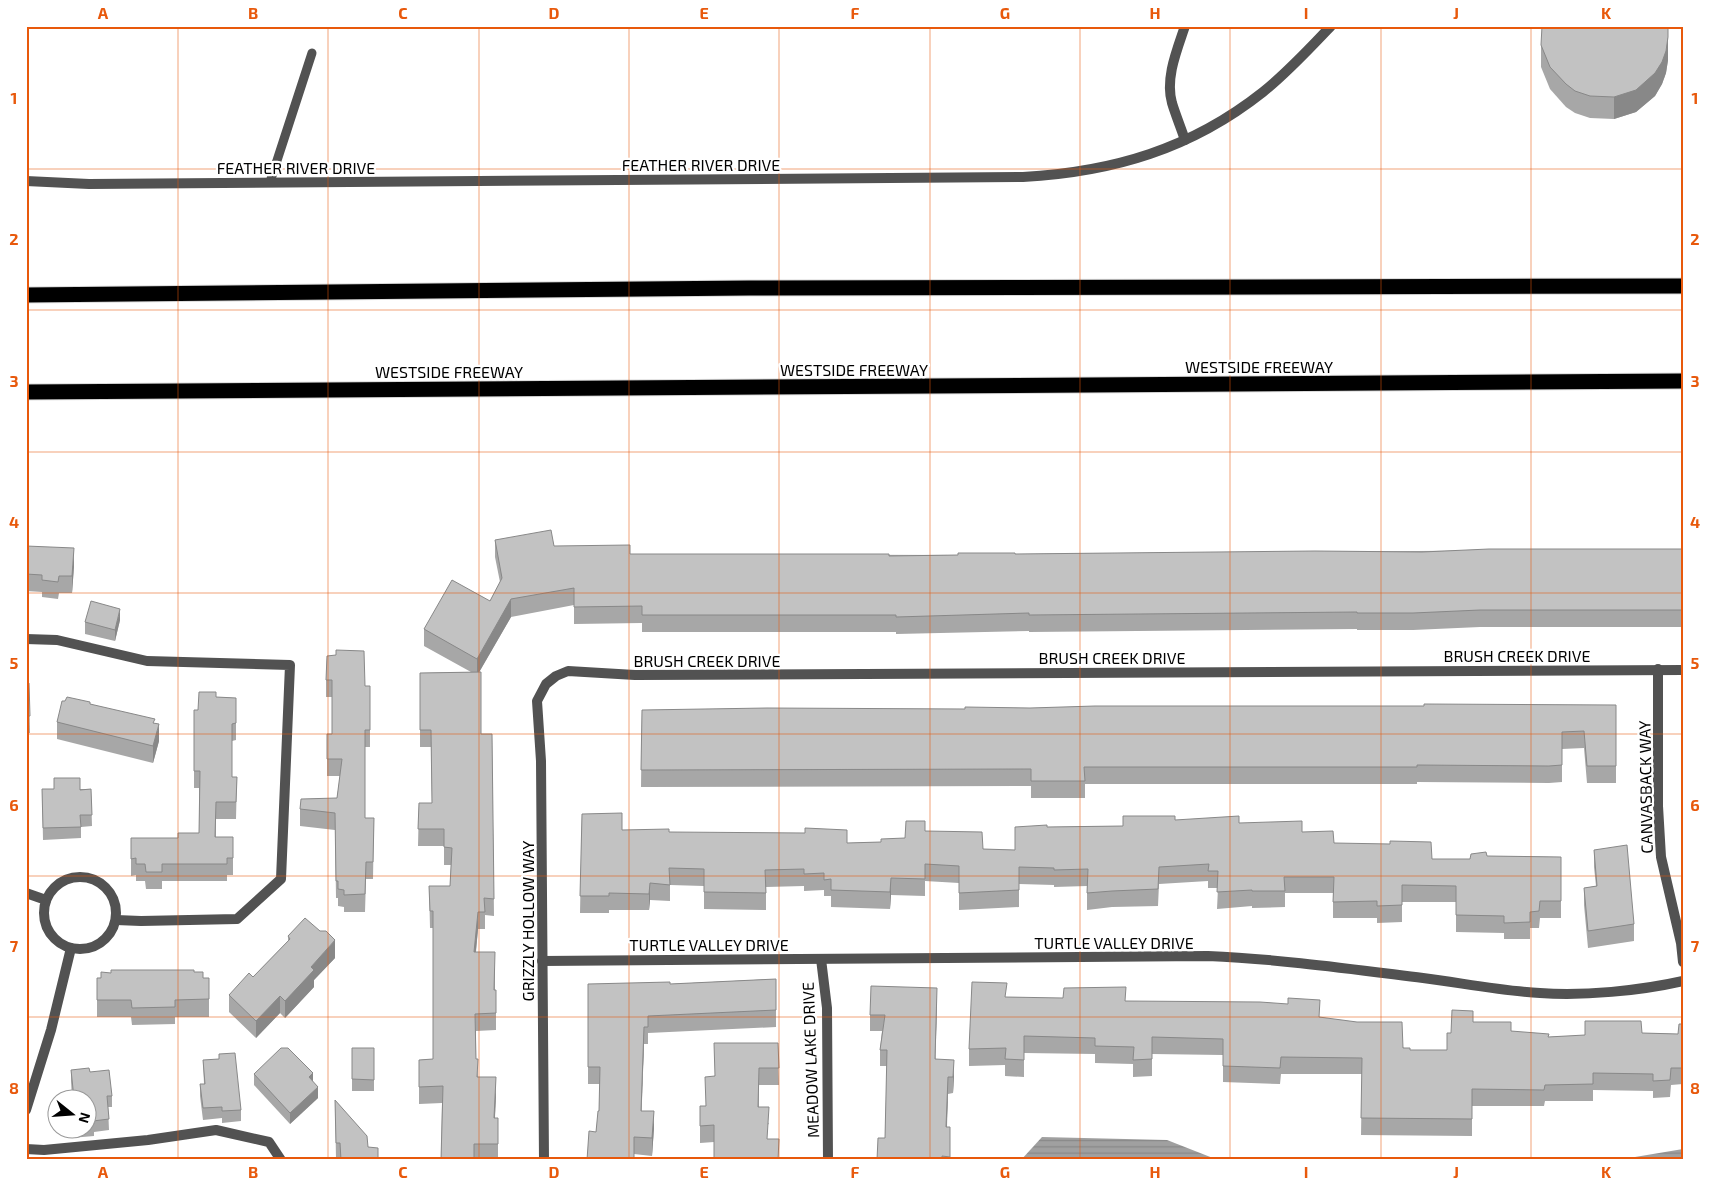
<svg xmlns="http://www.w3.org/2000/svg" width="1709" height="1186" font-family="'Exo 2',sans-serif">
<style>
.water{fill:url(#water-rules)}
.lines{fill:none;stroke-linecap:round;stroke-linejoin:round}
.motorway-casing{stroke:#dbdbdb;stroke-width:17}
.service{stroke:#525252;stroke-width:9}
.minor{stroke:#525252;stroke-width:10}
.tertiary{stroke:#525252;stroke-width:10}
.motorway{stroke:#000;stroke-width:15}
.wall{fill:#a7a7a7}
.shaded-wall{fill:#888}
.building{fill:#c2c2c2;stroke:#888}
.grid{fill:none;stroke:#e8590c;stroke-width:1;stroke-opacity:0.55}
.labels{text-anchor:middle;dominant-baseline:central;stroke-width:4.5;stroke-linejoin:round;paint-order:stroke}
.street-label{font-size:16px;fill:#000;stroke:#fff}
.neatline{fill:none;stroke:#e8590c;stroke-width:2}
.grid-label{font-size:16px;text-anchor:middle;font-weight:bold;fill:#e8590c}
</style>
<defs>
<pattern id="water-rules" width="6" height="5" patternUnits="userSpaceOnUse" patternTransform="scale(1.25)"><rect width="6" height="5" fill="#a0a0a0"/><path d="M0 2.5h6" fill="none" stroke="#888"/></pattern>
</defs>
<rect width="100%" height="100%" fill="#fff"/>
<g class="water">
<polygon points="1042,1137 1167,1140 1218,1160 1021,1160"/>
<polygon points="1683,1149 1683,1160 1617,1160"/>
</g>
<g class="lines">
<defs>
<g id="motorway">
<polyline points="26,295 749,288 1683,286"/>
<polyline points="26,392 1683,381"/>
</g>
</defs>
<use href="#motorway" class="motorway-casing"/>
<polyline class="service" points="270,182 312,53"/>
<g class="minor">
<path d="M1185 26C1177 50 1165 78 1172 103 1176 116 1181 128 1185 140"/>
<polyline points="26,639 57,640 147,661 290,665 281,879 237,919 141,921 116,920"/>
<polyline points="1658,669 1658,806 1661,857 1681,943 1683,962"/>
<circle cx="80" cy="913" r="36"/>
<polyline points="26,893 46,900"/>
<polyline points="821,959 827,1008 828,1160"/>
<path d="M542 961 1208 956C1280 959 1351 969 1423 978 1462 983 1501 991 1540 993 1584 996 1639 991 1683 981"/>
<polyline points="26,1110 51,1030 71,948"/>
<polyline points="26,1149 44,1150 148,1140 216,1130 269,1142 281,1160"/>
<polyline points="544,1160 541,761 537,701 546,684 556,676 568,671 635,675 1683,670"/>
</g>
<path class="tertiary" d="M26 181 89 184 1023 177C1113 172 1191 149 1263 92 1288 72 1309 49 1331 26"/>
<use href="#motorway" class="motorway"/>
</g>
<g class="wall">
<polygon points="1541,45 1668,60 1666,73 1662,84 1655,96 1636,112 1614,119 1590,118 1575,113 1566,107 1550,89 1541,67"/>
<polygon points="495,540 554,546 630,554 958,555 1015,554 1683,549 1683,627 1480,627 1413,630 1357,630 1357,629 1029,632 1029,631 896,634 896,632 642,632 642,623 574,624 574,605 511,617 479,672 481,734 492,734 494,916 485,915 485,929 478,929 476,952 495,969 495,990 496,1007 496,1030 476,1031 476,1059 478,1077 496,1094 495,1118 498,1118 498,1160 441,1160 442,1103 419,1104 419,1060 433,1059 433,928 430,928 429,886 450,886 451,865 444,865 444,846 418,846 419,803 432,803 431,747 420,747 420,673 471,672 424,646 424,629 490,601 500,582 495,557"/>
<polygon points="26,546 74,566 72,593 59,593 58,599 42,597 42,592 26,591"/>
<polygon points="120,620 115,641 85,634 85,622"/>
<polygon points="327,656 365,686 370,730 370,747 365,747 365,818 374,818 373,879 366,879 365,912 344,912 344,907 338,906 338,898 336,898 335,830 300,826 300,809 337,798 340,776 327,776 327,734 332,734 332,697 326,697 326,680"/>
<polygon points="26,683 29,683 30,733 26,733"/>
<polygon points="216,697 236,698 236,740 232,741 232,777 237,777 236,819 216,819 216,837 233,837 233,875 227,875 227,881 162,881 162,889 146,889 145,881 136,881 136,875 131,876 131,838 178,838 199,833 199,788 194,788 194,710 198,710"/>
<polygon points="65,701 90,704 155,724 159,741 153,763 57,739 57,722"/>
<polygon points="1616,705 1616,783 1587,783 1584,748 1562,749 1562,782 1549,783 1417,782 1417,784 1085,784 1085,798 1031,798 1031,786 641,787 642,710 965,709 1030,708"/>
<polygon points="42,789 91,789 92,826 81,827 81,838 43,840"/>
<polygon points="582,814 622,830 669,832 847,843 881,842 905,838 925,831 983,849 1015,850 1047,827 1123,826 1175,820 1239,823 1302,832 1334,843 1432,859 1470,859 1487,856 1561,857 1561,918 1540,918 1539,928 1530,928 1530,939 1504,939 1504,933 1456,932 1456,902 1402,902 1402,922 1377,923 1377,918 1333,918 1333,893 1285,893 1285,907 1252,908 1252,906 1217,909 1218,888 1208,888 1208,881 1159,884 1158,906 1112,907 1087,910 1087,886 1054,887 1054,885 1019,884 1019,907 959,910 959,883 925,881 925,896 891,895 890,909 831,907 831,896 824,896 824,890 804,891 804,886 766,887 766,910 704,909 704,886 670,885 670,901 650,900 649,910 609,910 609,913 580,913"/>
<polygon points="1594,850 1634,924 1634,941 1588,948 1584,905 1584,888 1596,886 1594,867"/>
<polygon points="288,936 335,958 314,980 314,987 285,1018 280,1013 256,1038 229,1012 229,995 253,977 288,941"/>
<polygon points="194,972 203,978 209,978 209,1017 175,1017 175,1024 132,1025 131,1017 97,1017 97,978"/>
<polygon points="776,979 776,1027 648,1033 648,1044 644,1044 641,1111 654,1128 652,1156 634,1154 596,1132 599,1111 600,1084 588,1084 588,984 670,984"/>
<polygon points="1007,997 1126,1001 1320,1017 1410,1050 1447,1050 1451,1033 1473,1022 1511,1031 1549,1037 1642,1033 1678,1034 1683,1024 1683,1084 1671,1085 1670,1097 1653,1098 1653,1091 1593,1090 1593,1101 1545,1101 1544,1106 1472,1106 1472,1136 1361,1135 1362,1074 1281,1074 1280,1084 1223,1082 1223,1055 1152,1054 1152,1076 1133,1077 1133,1064 1095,1063 1095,1054 1024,1053 1024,1077 1005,1076 1005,1065 969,1066 969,1049"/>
<polygon points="937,1004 935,1059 954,1076 953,1093 948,1094 947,1127 950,1127 950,1160 877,1160 885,1138 887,1066 880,1066 880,1050 882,1031 870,1031 870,1015"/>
<polygon points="778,1043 779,1085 759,1085 759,1107 769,1124 714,1142 700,1143 700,1106 706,1106 714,1076"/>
<rect x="352" y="1048" width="22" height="43"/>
<polygon points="203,1060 241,1110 241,1121 222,1123 222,1118 203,1120 200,1096 200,1084 204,1084"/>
<polygon points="71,1070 90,1072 112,1096 112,1107 108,1107 109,1130 94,1132 94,1136 71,1138 70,1128 88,1128 88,1098 72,1098 71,1081"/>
<polygon points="254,1074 313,1082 318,1098 290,1124 254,1085"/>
<polygon points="335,1100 368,1147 378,1160 336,1160"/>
</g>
<g class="shaded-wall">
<polygon points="1668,37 1668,60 1666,73 1662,84 1655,96 1636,112 1614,119 1614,97"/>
<polygon points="74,548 74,566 72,593 72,576"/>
<polygon points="511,599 511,617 477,676 477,659"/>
<polygon points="120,609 120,620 115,641 115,630"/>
<polygon points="159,724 159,741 153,763 153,746"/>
<polygon points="891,878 891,895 890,909 890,892"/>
<polygon points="650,883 650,900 649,910 649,894"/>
<polygon points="478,912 478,929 474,969 474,952"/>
<polygon points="335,940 335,958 314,980 314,987 285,1018 285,1001 311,967"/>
<polygon points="937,988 937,1004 935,1075 935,1059"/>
<polygon points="280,996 280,1013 256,1038 256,1021"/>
<polygon points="644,1027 644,1044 641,1128 641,1111"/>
<polygon points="954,1060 954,1076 953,1093 953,1077"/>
<polygon points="313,1073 313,1085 309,1077"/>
<polygon points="496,1077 496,1094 494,1135 494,1118"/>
<polygon points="948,1077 948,1094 946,1143 946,1127"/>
<polygon points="318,1087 318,1098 290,1124 290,1113"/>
<polygon points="654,1111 654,1128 652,1156 652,1138"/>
</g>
<g class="building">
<polygon points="1542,26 1668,26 1668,37 1666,51 1662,62 1655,73 1636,90 1614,97 1590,96 1575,91 1566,84 1550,67 1541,45"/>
<polygon points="551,530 554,546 630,545 630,554 889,554 889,556 958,555 958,553 1015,553 1015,554 1315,551 1422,552 1489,549 1683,549 1683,610 1480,610 1413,613 1357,613 1357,612 1029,615 1029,613 896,617 896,615 642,615 642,606 574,607 574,588 511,599 477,659 424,629 452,580 490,601 502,578 495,540"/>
<polygon points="26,546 74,548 72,576 59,576 58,582 42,580 42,575 26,574"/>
<polygon points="91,601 120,609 115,630 85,622"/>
<polygon points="336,650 364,651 365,686 370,686 370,730 365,730 365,818 374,818 373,862 366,862 365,894 344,895 344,890 338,889 338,881 336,881 335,813 300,809 301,799 337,798 342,759 327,759 327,734 332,734 332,680 326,680 327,656 336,655"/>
<polygon points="481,672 481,734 492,734 494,899 484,898 485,912 478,912 474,952 495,952 494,990 496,990 496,1013 475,1014 476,1059 478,1059 477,1077 496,1077 494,1118 498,1118 498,1144 474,1144 474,1160 441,1160 443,1086 419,1087 419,1060 433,1059 433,911 430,911 429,886 450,886 452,848 444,847 444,829 418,829 419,803 432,803 431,730 420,730 420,673"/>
<polygon points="26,683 29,683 30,716 26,716"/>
<polygon points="199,692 216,692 216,697 236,698 236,723 232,724 232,777 237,777 236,802 216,802 215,837 233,837 233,858 227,858 227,864 162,864 162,872 146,872 145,864 136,864 136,858 131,859 131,838 178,838 178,833 199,833 200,771 194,771 194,710 198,710"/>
<polygon points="67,697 90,702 90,704 155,719 153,723 159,724 153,746 57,722 62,701 65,701"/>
<polygon points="1424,704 1616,705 1616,766 1587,766 1584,731 1562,732 1562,765 1549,766 1417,765 1417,767 1084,767 1085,781 1031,781 1031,769 641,770 642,710 767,708 965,709 965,707 1030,708 1095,706 1424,706"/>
<polygon points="54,778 80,778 80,790 91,789 92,815 80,815 81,827 43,828 42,789 54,789"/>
<polygon points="622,813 622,830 669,829 669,832 805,833 805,828 847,830 847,843 881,842 881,839 905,838 906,821 925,821 925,831 982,832 983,849 1015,850 1015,827 1047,825 1047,827 1123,826 1123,816 1175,816 1175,820 1239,816 1239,823 1302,821 1302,832 1333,831 1334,843 1390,844 1390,841 1431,842 1432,859 1470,859 1471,854 1486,852 1487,856 1561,857 1561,901 1540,901 1539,911 1530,912 1530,922 1504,923 1504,916 1456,915 1456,886 1402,885 1402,905 1377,906 1377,901 1333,902 1334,877 1284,877 1285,891 1252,891 1252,890 1217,892 1218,871 1208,871 1209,864 1159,867 1158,889 1112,891 1087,893 1088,869 1054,870 1054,868 1019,867 1019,890 959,893 959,866 925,864 925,879 891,878 890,892 831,890 831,879 824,880 824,873 804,874 804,869 765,870 766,893 704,892 704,869 669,868 670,885 650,883 649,894 609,893 609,896 580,896 582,814"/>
<polygon points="1627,845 1634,924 1588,931 1584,888 1597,886 1594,850"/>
<polygon points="305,918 320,931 326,931 335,940 311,967 314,970 285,1001 280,996 256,1021 229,995 249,973 253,977 290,939 288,936"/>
<polygon points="111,970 194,970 194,972 203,972 203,978 209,978 209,999 175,1000 175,1007 132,1008 131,1000 97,1000 97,978 101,978 101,972 111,973"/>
<polygon points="776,979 776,1010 648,1016 648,1027 644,1027 641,1111 654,1111 652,1138 634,1137 634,1160 587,1160 589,1131 596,1132 598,1111 599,1111 600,1067 588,1067 588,984 670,982 670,984"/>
<polygon points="972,982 1007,983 1005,997 1063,998 1064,988 1126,987 1125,1001 1260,1002 1288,1004 1288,998 1320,1000 1319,1017 1357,1022 1402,1022 1403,1048 1410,1048 1410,1050 1447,1050 1447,1033 1451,1033 1452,1010 1473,1011 1473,1022 1511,1022 1511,1031 1549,1034 1548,1037 1585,1035 1585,1021 1641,1021 1642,1033 1678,1034 1679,1024 1683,1024 1683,1068 1671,1068 1670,1080 1653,1081 1653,1074 1593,1073 1593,1084 1545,1085 1544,1090 1472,1089 1472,1119 1361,1118 1362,1058 1281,1057 1280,1068 1223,1066 1223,1039 1152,1037 1152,1059 1133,1060 1134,1047 1095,1046 1095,1038 1024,1036 1024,1060 1005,1059 1006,1048 969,1049"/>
<polygon points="871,986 937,988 935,1059 954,1060 953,1077 948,1077 946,1127 950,1127 950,1157 942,1156 942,1160 877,1160 878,1138 885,1138 887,1050 880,1050 885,1015 870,1015"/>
<polygon points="714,1043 778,1043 779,1068 759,1068 758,1107 769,1107 767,1139 779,1139 778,1160 714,1160 714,1125 700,1126 700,1106 706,1106 705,1077 715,1076"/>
<polygon points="281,1048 288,1048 313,1073 309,1077 318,1087 290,1113 254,1074"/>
<polygon points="352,1048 374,1048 374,1080 352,1079"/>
<polygon points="235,1053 241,1110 222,1111 222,1107 203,1108 200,1084 205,1084 203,1060 219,1059 219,1054"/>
<polygon points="89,1068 90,1072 109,1070 112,1096 107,1096 109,1119 93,1121 94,1124 88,1125 88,1098 74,1098 71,1070"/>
<polygon points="335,1100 367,1136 368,1147 378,1148 378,1160 341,1160 340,1143 336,1143"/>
</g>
<path class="grid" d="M178 26V1160M328 26V1160M479 26V1160M629 26V1160M779 26V1160M930 26V1160M1080 26V1160M1230 26V1160M1381 26V1160M1531 26V1160M26 169H1683M26 310H1683M26 452H1683M26 593H1683M26 734H1683M26 876H1683M26 1017H1683"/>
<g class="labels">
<g class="street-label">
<text x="701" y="164">FEATHER RIVER DRIVE</text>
<text x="296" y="167">FEATHER RIVER DRIVE</text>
<text x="1259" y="366">WESTSIDE FREEWAY</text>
<text x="854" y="369">WESTSIDE FREEWAY</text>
<text x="449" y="371">WESTSIDE FREEWAY</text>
<text x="1517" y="655">BRUSH CREEK DRIVE</text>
<text x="1112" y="657">BRUSH CREEK DRIVE</text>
<text x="707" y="660">BRUSH CREEK DRIVE</text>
<text transform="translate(1645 787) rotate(-91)">CANVASBACK WAY</text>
<text transform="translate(527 921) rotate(-90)">GRIZZLY HOLLOW WAY</text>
<text x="1114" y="942">TURTLE VALLEY DRIVE</text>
<text x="709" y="944">TURTLE VALLEY DRIVE</text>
<text transform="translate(810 1060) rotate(-92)">MEADOW LAKE DRIVE</text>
</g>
</g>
<rect width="1709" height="1186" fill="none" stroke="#ffffff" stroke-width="55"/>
<g transform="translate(72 1114) rotate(107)"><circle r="24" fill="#ffffff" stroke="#999999"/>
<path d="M0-4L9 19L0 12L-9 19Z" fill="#000000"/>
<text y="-8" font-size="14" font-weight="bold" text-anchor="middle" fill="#000000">N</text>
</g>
<rect x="28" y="28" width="1654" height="1130" class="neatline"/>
<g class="grid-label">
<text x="103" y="19">A</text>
<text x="253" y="19">B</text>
<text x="403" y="19">C</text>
<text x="554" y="19">D</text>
<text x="704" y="19">E</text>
<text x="855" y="19">F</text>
<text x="1005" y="19">G</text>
<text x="1155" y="19">H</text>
<text x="1306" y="19">I</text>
<text x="1456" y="19">J</text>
<text x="1606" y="19">K</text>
<text x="14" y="104">1</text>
<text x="1695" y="104">1</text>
<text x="14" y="245">2</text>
<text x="1695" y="245">2</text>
<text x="14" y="387">3</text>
<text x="1695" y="387">3</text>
<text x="14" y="528">4</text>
<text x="1695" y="528">4</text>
<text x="14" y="669">5</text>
<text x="1695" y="669">5</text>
<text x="14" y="811">6</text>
<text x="1695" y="811">6</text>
<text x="14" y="952">7</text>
<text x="1695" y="952">7</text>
<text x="14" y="1094">8</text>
<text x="1695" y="1094">8</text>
<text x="103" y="1178">A</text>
<text x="253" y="1178">B</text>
<text x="403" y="1178">C</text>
<text x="554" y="1178">D</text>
<text x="704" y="1178">E</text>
<text x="855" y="1178">F</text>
<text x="1005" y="1178">G</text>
<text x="1155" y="1178">H</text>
<text x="1306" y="1178">I</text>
<text x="1456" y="1178">J</text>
<text x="1606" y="1178">K</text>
</g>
</svg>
